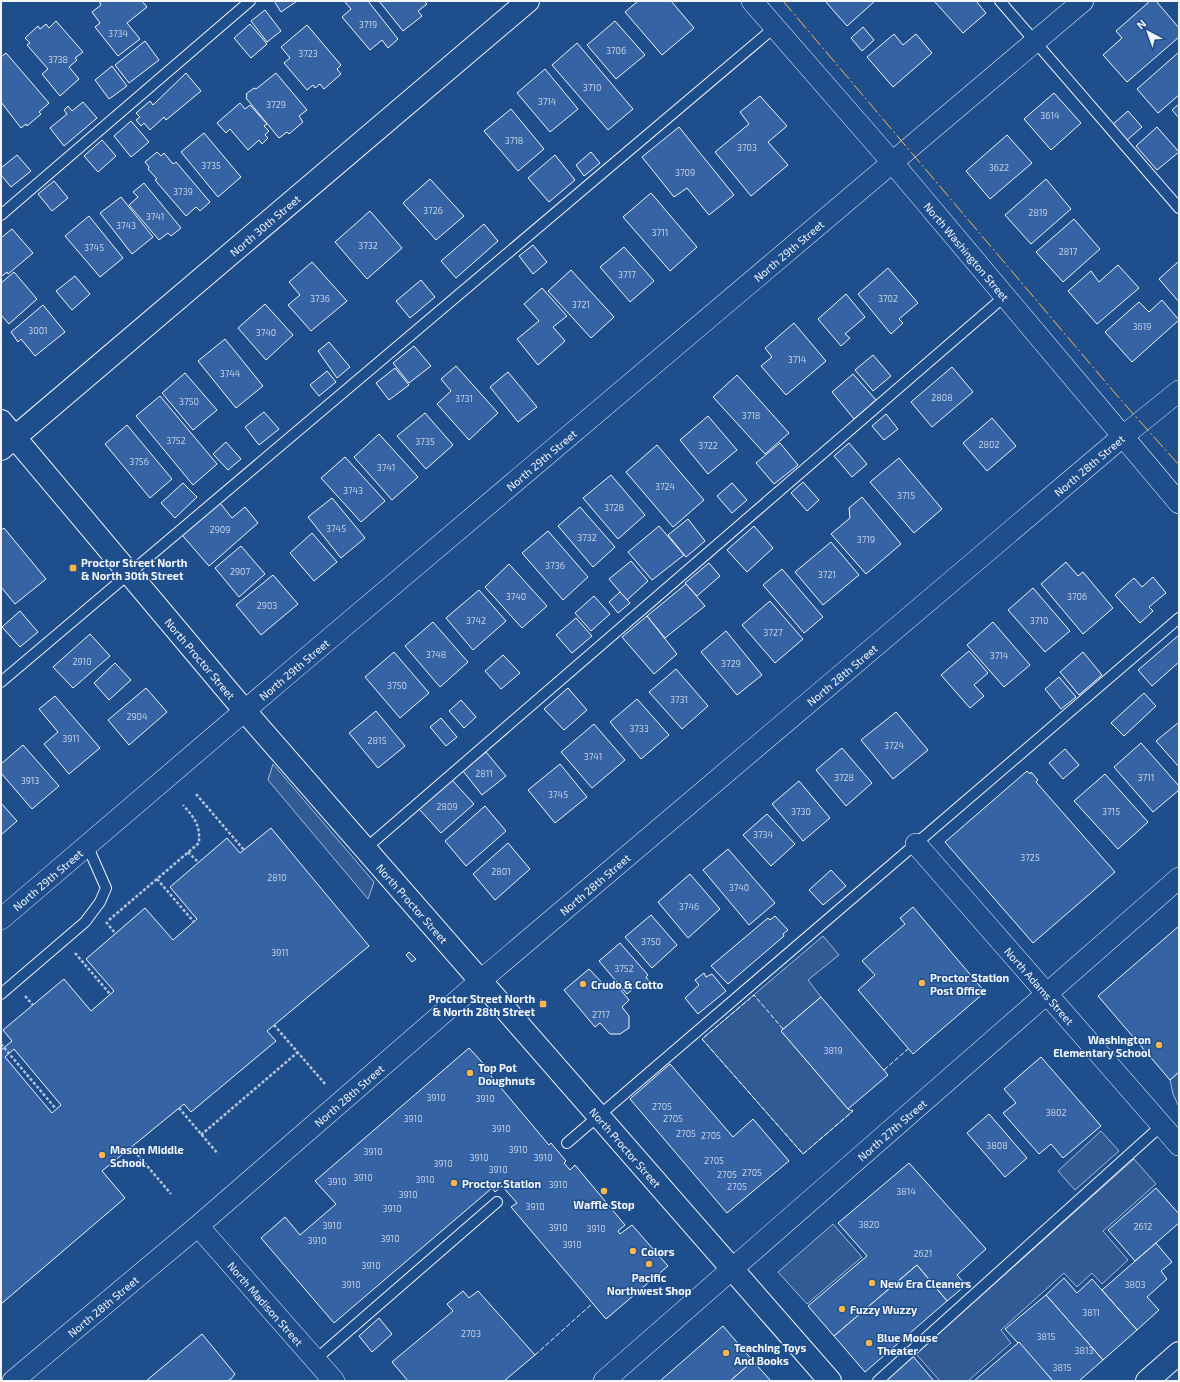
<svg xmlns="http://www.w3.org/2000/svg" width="1180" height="1382" font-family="'Exo 2',sans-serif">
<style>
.built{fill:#305b95;stroke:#a8bbd7}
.building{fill:#3563a3;stroke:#f2f6ff;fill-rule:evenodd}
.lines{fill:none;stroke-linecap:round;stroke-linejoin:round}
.lane-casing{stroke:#f2f6ff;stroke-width:12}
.street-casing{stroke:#f2f6ff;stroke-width:22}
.secondary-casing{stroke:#f2f6ff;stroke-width:24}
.path{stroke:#b3c4dc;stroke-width:2.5;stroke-dasharray:3 2;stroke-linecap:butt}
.lane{stroke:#1f4e8c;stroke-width:10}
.street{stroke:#1f4e8c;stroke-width:21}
.secondary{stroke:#1f4e8c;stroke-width:22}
.fence{stroke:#f2f6ff;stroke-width:1;stroke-dasharray:5 2;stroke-linecap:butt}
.power{stroke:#ffb74d;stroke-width:1;stroke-dasharray:14 3 2 3;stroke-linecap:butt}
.poi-dot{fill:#ffb74d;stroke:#1f4e8c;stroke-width:1.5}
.labels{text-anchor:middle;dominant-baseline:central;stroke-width:3;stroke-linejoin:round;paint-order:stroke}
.number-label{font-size:9px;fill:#c3d1e8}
.street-label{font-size:11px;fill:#f2f6ff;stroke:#1f4e8c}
.poi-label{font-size:11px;font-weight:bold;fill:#f2f6ff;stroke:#1f4e8c;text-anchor:start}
</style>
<rect width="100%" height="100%" fill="#1f4e8c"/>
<g class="built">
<polygon points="273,764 374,882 368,899 268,780"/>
<polygon points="823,936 839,955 808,980 821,997 781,1031 848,1109 853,1111 803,1154 702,1039"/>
<polygon points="1179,1072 1179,1107 1173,1094 1170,1080"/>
<polygon points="1101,1131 1119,1151 1075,1190 1058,1171"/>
<polygon points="1134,1159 1156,1184 1103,1231 1128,1260 1102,1284 1092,1273 1077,1287 1064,1273 1001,1330 1011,1343 968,1381 940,1381 916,1354"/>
<polygon points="833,1224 862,1257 807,1304 778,1272"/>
</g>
<g class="building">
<polygon points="99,1 142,1 147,7 127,23 140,39 118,56 95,27 100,23 92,12 101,5"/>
<polygon points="274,1 297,1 281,12"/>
<polygon points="344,1 368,1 398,39 388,48 382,40 370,50 342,17 351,9"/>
<polygon points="379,1 424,1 427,4 418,11 422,16 403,31"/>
<polygon points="638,1 671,1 694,28 662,55 625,12"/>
<polygon points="825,1 875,1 847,26"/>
<polygon points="934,1 976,1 986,13 963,33"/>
<polygon points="1150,1 1156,1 1179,28 1179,37 1127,82 1103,55 1122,38 1116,31"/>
<polygon points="265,10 281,31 267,42 251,21"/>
<polygon points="56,21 83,52 75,58 77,60 69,67 79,79 60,96 42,74 48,69 27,45 30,43 25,38 38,26 40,29 46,24 49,28"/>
<polygon points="615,21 645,55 616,79 587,45"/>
<polygon points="250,24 267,44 251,58 234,38"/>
<polygon points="307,25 341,65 337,69 341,74 324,89 320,84 315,88 313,85 307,90 284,63 290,58 281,47"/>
<polygon points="863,27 874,40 862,51 851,38"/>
<polygon points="894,34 903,45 916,34 932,53 893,87 867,57"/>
<polygon points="145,41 159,60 129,83 115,65"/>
<polygon points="577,43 633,109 608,130 552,65"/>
<polygon points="1179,52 1179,95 1158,113 1137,89"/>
<polygon points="6,53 49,103 39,112 41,114 27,126 26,124 21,128 1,102 1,57"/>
<polygon points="112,66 127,86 109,99 95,80"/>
<polygon points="545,69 578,109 550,132 517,93"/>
<polygon points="186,73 201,91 166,120 164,117 150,130 144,123 141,126 136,120 140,117 136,113 150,101 153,105"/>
<polygon points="276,73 307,110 299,116 303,122 289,134 287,132 279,138 246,98 247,96 246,94 254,88 256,89"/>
<polygon points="1054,93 1081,123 1051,150 1024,119"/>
<polygon points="760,96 787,126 768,142 788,165 751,196 715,152 749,124 740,112"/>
<polygon points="83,102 97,118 64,146 50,128 67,114 64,110 68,106 72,111"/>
<polygon points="240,103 245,109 250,105 267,124 264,126 269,131 265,135 268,138 262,144 259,140 248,150 230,129 226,133 217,123"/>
<polygon points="1179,104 1179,118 1172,110"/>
<polygon points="511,109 544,149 518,171 484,131"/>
<polygon points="1128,111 1142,127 1126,141 1112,125"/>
<polygon points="131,121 149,142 131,157 114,136"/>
<polygon points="679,127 734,195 709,215 687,188 674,197 642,157"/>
<polygon points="1157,127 1179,152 1157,170 1136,146"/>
<polygon points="204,133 241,177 218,197 181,152"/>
<polygon points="1007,135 1032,163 990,199 966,171"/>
<polygon points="102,140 116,156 98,172 84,156"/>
<polygon points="157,152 161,156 164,153 173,164 176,162 210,202 200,211 196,207 186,216 155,180 157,179 148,169 149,167 145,162"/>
<polygon points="591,152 600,163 584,176 576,165"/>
<polygon points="17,155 31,171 11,187 1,175 1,168"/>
<polygon points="555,155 575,180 549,202 528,178"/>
<polygon points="430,179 464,216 436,240 403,203"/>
<polygon points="1046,179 1071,209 1031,244 1005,215"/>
<polygon points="54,181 68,198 52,211 38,194"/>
<polygon points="144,183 181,228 171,236 168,233 159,240 129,205 138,197 133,192"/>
<polygon points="651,193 697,247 670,271 623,217"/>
<polygon points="121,197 153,237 132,254 100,213"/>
<polygon points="370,211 402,248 367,279 335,242"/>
<polygon points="89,216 123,258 100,277 65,236"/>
<polygon points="1074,219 1100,249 1063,282 1036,252"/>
<polygon points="484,224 498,241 456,278 441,261"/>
<polygon points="12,229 33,253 8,274 7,272 1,277 1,238"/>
<polygon points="533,245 547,262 533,274 519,256"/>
<polygon points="624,247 654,281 630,302 600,267"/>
<polygon points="1179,261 1179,302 1159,279"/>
<polygon points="312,262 347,301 311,331 288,305 300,295 289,282"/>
<polygon points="1118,265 1139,288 1097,324 1068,291 1091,271 1099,282"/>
<polygon points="888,268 918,303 899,319 903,323 891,334 858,294"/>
<polygon points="571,270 614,317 591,338 548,291"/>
<polygon points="14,272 37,299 9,324 1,315 1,283"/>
<polygon points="75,276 90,294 72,310 56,291"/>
<polygon points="421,280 435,297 410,318 396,301"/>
<polygon points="542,288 567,316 553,327 565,341 538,365 517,339 539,321 524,304"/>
<polygon points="846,294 865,317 845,334 850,338 841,346 818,319"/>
<polygon points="1162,300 1179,320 1132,362 1105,332 1139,302 1149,312"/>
<polygon points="265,304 293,335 266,360 238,328"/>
<polygon points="43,305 65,332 35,356 21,339 18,342 11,332"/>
<polygon points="794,323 826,361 786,395 761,366 772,357 765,348"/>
<polygon points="225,339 263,386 236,408 198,361"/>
<polygon points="329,342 350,367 337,378 318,351"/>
<polygon points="414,346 431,366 409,383 393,363"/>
<polygon points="873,355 891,376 873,391 855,370"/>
<polygon points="456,366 498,413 469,440 437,404 451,391 441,379"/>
<polygon points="952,367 973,392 932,427 911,402"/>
<polygon points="395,368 409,385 389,400 376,383"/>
<polygon points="327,371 336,382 319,396 310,385"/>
<polygon points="508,372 537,407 518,422 490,387"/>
<polygon points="185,373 217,410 193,430 162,393"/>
<polygon points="853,374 876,400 854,419 832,392"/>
<polygon points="737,375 789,433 765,454 713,397"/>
<polygon points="160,396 217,464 193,485 136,416"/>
<polygon points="264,412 279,429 259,445 245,427"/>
<polygon points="425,413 453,445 426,469 397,436"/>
<polygon points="886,414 898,429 884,440 872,426"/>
<polygon points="708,416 737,450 708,474 680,440"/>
<polygon points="992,418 1016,446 987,471 963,443"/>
<polygon points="127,425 172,479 150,498 105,444"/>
<polygon points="379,434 418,477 392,500 354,457"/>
<polygon points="226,442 241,459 228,470 213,454"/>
<polygon points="780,443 798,465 774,484 756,463"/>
<polygon points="849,443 867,464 852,477 834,456"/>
<polygon points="657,445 704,500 673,527 626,472"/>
<polygon points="345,457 385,501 361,522 321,478"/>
<polygon points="899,458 942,509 914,533 870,482"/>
<polygon points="611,475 645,515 618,539 583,498"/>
<polygon points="803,482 819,500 807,511 791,493"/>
<polygon points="183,483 197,497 175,518 161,503"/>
<polygon points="732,483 747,500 732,513 717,496"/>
<polygon points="862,497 901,544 866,574 831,534 850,518 849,508"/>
<polygon points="332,498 365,538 341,558 308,517"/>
<polygon points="220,503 232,518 245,507 258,523 209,566 182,535"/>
<polygon points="580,507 615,547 593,567 558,526"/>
<polygon points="688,519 705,541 686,557 668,535"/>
<polygon points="659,526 684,555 652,580 628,552"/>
<polygon points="754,526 773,548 747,572 727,550"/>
<polygon points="4,528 46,579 15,604 1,587 1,530"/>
<polygon points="548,531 588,577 563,600 522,553"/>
<polygon points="312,533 337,562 314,581 290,553"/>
<polygon points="831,542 859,575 823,605 795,572"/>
<polygon points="241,546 265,574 239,597 215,568"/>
<polygon points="631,561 648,581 627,600 609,579"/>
<polygon points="1066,562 1078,576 1083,572 1113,608 1083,634 1041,584"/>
<polygon points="709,563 720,576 697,596 685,583"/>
<polygon points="509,564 547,606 522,628 485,587"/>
<polygon points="782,569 823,617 804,633 763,585"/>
<polygon points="273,575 298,604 261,635 236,605"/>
<polygon points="1153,577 1166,593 1149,607 1153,611 1140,623 1115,595 1134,578 1142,587"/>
<polygon points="686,584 705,606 665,638 647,616"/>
<polygon points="1033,588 1070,631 1045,652 1008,610"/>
<polygon points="479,590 506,621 473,650 446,618"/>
<polygon points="620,592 630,603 618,613 609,602"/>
<polygon points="594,596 610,614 591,631 575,613"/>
<polygon points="770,601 803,639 775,663 742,625"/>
<polygon points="20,611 38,632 20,647 2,627"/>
<polygon points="647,616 677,654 654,674 622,637"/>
<polygon points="576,618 592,636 572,653 556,635"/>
<polygon points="433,622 468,662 440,687 405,646"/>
<polygon points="993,622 1030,665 1004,687 967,645"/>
<polygon points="726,631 762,675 737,695 701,652"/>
<polygon points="90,634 110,656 73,688 53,667"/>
<polygon points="1179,635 1179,662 1152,686 1138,670"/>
<polygon points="969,651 988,673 974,685 984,696 970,708 941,675"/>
<polygon points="394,652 429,693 400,718 365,677"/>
<polygon points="1083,652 1102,675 1079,695 1060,672"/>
<polygon points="503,655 520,673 501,689 485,671"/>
<polygon points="115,663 131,680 109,700 94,683"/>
<polygon points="676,669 708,706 682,729 649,692"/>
<polygon points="1059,677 1076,697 1061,709 1045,689"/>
<polygon points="146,688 167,712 129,745 108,720"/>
<polygon points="568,688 587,710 564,730 544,709"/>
<polygon points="1144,693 1156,706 1124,736 1111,723"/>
<polygon points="55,696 100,748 69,774 44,744 58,732 39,709"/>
<polygon points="637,699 669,735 641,759 610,722"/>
<polygon points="461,700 476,717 464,728 449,711"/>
<polygon points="376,711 405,746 378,768 349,733"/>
<polygon points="896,712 928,750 893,779 861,740"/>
<polygon points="441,718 457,737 446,746 430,727"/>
<polygon points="1179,722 1179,767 1156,741"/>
<polygon points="594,724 625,760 592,788 561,752"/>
<polygon points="1141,743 1179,786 1179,790 1153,812 1114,767"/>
<polygon points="23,745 59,786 32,809 1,773 1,764"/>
<polygon points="842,748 872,783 846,806 816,770"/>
<polygon points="1065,749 1079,765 1063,779 1049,763"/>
<polygon points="486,752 506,776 482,795 463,771"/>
<polygon points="560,764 587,797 555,823 528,790"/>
<polygon points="1027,771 1030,774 1031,772 1038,780 1036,782 1115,872 1033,943 945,842"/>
<polygon points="1105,774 1148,822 1118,849 1074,801"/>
<polygon points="452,780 474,804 441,833 419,809"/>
<polygon points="799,781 830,818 803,841 772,804"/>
<polygon points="1,803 17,821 1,835"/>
<polygon points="485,806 506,831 466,866 445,841"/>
<polygon points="767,814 795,844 771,866 743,835"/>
<path d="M271 828 369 946 267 1031 276 1041 191 1112 184 1104 102 1171 125 1198 1 1304V1050L12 1041 3 1030 64 979 91 1011 114 991 86 959 145 908 173 940 197 919 170 887 227 838 240 853ZM14 1049 61 1105 52 1113 5 1057Z"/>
<polygon points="508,843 530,869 495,900 473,874"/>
<polygon points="728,849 775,903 749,925 703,870"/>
<polygon points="831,870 846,886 823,905 809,890"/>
<polygon points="690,874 720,909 688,938 658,902"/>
<polygon points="913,907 985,992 913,1054 858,990 875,975 862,961 905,924 900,918"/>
<polygon points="651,915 677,945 652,968 625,937"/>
<polygon points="775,916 788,930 783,934 784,936 728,984 711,966 768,918 770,920"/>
<polygon points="1179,926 1179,1072 1170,1080 1098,996"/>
<polygon points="620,943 648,975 646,977 649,981 639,990 636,986 627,994 599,961"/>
<polygon points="409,952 416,959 412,962 406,955"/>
<polygon points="589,969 609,990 616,984 629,1000 622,1007 629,1016 629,1028 620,1034 610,1034 600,1023 595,1027 564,990"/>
<polygon points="704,973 706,977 712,974 726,991 698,1014 685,998 699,985 695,980"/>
<polygon points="821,997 888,1075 848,1109 781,1031"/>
<polygon points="541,999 547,1006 544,1008 539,1002"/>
<polygon points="469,1048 492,1073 491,1076 549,1145 551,1143 566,1161 564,1163 570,1170 575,1165 625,1225 618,1231 620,1234 632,1225 668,1266 606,1319 511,1207 517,1203 502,1186 495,1192 492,1188 334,1323 261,1238 285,1217 300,1235 336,1204 315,1181"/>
<polygon points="1041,1057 1101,1126 1063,1158 1051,1144 1039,1154 1003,1113 1016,1103 1004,1089"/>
<polygon points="670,1064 733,1137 753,1119 789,1161 727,1213 630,1099"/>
<polygon points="989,1114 1027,1158 1005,1177 967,1133"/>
<polygon points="909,1163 986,1249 957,1275 966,1285 947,1301 917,1265 834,1336 808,1306 867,1256 838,1223"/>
<polygon points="1156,1188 1179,1214 1179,1223 1135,1261 1108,1230"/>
<polygon points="1156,1243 1172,1262 1161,1271 1167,1279 1147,1297 1159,1310 1137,1330 1102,1290"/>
<polygon points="917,1265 947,1301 865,1372 834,1336"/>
<polygon points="1064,1278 1077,1293 1092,1279 1137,1330 1103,1360 1046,1295"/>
<polygon points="463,1291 469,1298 478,1291 535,1355 504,1381 408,1381 392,1362 453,1311 447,1304"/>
<polygon points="1046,1295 1103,1360 1079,1381 1053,1381 1005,1329"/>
<polygon points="379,1318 392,1334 372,1352 359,1336"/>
<polygon points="723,1326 753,1361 730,1381 660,1381"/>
<polygon points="202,1334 235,1374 231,1379 227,1381 146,1381"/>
<polygon points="1019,1342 1053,1381 974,1381 1018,1343"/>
<polygon points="911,1354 934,1381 880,1381"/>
<polygon points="753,1361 771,1381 730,1381"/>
</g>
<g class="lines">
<defs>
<g id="lane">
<polyline points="1000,1 1179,208"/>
<polyline points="1,215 250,1"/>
<polyline points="1,682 775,27"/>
<polyline points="365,849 1005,296"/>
<polyline points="1,994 85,922 100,902 106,888 87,845"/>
<polyline points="567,1143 1179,618"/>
<polyline points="315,1360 497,1202"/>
<polyline points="878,1381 1162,1125"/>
</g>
<g id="street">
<path id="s1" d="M752 1 892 162 1179 503"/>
<path id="s2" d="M916 844 1179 1145"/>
<path id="s3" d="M1 919 283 678 1083 1"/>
<path id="s4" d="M198 1226 334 1381"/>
<path id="s5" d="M13 1381 198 1226 480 981 1122 437 1179 391"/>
<path id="s6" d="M604 1381 1179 878"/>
</g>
<g id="secondary">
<path id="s7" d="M1 421 244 710 830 1381"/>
<path id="s8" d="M1 449 528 1"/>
<polyline points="1147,1381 1179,1353"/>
</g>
</defs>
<use href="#lane" class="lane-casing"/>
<use href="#street" class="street-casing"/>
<use href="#secondary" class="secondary-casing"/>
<g class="path">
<polyline points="196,794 244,850"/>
<polyline points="188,852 198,862"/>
<polyline points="157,879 194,922"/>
<path d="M109 920 199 843C200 824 195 819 183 805"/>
<polyline points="106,922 115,933"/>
<polyline points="75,953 110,994"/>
<polyline points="25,996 33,1005"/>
<polyline points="274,1025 326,1085"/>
<polyline points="1,1044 56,1109"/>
<polyline points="1179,1072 1179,1073"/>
<polyline points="179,1108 218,1154"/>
<polyline points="201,1135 298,1052"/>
<polyline points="131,1147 171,1194"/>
</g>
<use href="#lane" class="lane"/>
<use href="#street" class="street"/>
<use href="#secondary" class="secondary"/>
<g class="fence">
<polyline points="783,1029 754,995 702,1039 803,1154 853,1111 848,1109"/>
<polyline points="884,1070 908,1049"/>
<polyline points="535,1355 593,1303"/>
</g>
<polyline class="power" points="783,1 1120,399 1179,465"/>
</g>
<g class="poi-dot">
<rect x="69" y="564" width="8" height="8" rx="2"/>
<circle cx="922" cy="983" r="4"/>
<circle cx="583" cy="984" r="4"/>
<rect x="539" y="1000" width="8" height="8" rx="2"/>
<circle cx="1159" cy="1045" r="4"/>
<circle cx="470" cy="1073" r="4"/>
<circle cx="102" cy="1155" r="4"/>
<circle cx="454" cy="1183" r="4"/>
<circle cx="604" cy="1191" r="4"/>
<circle cx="633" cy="1251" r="4"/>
<circle cx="649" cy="1264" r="4"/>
<circle cx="872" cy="1283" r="4"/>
<circle cx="842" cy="1309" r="4"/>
<circle cx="869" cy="1343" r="4"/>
<circle cx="726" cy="1353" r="4"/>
</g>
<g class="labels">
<g class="number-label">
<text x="368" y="24">3719</text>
<text x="118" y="33">3734</text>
<text x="616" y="50">3706</text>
<text x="308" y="53">3723</text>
<text x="58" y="59">3738</text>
<text x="592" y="87">3710</text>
<text x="547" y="101">3714</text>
<text x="276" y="104">3729</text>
<text x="1050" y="115">3614</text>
<text x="514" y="140">3718</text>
<text x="747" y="147">3703</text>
<text x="211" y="165">3735</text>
<text x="999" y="167">3622</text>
<text x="685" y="172">3709</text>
<text x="183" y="191">3739</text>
<text x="433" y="210">3726</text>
<text x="1038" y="212">2819</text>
<text x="155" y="216">3741</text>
<text x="126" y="225">3743</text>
<text x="660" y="232">3711</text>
<text x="368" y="245">3732</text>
<text x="94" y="247">3745</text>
<text x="1068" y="251">2817</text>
<text x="627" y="274">3717</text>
<text x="320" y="298">3736</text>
<text x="888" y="298">3702</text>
<text x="581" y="304">3721</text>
<text x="1142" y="326">3619</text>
<text x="38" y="330">3001</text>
<text x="266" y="332">3740</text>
<text x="797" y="359">3714</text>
<text x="230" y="373">3744</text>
<text x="942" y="397">2808</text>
<text x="464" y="398">3731</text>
<text x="189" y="401">3750</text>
<text x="751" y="415">3718</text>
<text x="176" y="440">3752</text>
<text x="425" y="441">3735</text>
<text x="989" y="444">2802</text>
<text x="708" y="445">3722</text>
<text x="139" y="461">3756</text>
<text x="386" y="467">3741</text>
<text x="665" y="486">3724</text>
<text x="353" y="490">3743</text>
<text x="906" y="495">3715</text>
<text x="614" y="507">3728</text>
<text x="336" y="528">3745</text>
<text x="220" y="529">2909</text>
<text x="587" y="537">3732</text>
<text x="866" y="539">3719</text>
<text x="555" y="565">3736</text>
<text x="240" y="571">2907</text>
<text x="827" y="574">3721</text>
<text x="516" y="596">3740</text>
<text x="1077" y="596">3706</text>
<text x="267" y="605">2903</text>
<text x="476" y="620">3742</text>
<text x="1039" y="620">3710</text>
<text x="773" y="632">3727</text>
<text x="436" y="654">3748</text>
<text x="999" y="655">3714</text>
<text x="82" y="661">2910</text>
<text x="731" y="663">3729</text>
<text x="397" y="685">3750</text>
<text x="679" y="699">3731</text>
<text x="137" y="716">2904</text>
<text x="639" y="728">3733</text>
<text x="71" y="738">3911</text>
<text x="377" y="740">2815</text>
<text x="894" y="745">3724</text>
<text x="593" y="756">3741</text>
<text x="484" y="773">2811</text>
<text x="844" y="777">3728</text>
<text x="1146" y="777">3711</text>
<text x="30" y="780">3913</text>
<text x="558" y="794">3745</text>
<text x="447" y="806">2809</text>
<text x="801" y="811">3730</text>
<text x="1111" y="811">3715</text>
<text x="763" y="834">3734</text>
<text x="1030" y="857">3725</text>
<text x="501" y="871">2801</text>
<text x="277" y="877">2810</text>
<text x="739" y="887">3740</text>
<text x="689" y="906">3746</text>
<text x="651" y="941">3750</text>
<text x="280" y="952">3911</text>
<text x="624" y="968">3752</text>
<text x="601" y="1014">2717</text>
<text x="833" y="1050">3819</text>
<text x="436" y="1097">3910</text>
<text x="485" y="1098">3910</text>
<text x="662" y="1106">2705</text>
<text x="1056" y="1112">3802</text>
<text x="413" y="1118">3910</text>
<text x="673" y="1118">2705</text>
<text x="501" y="1128">3910</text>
<text x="686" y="1133">2705</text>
<text x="711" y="1135">2705</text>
<text x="997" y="1145">3808</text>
<text x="518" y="1149">3910</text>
<text x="373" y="1151">3910</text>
<text x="479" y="1157">3910</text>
<text x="543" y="1157">3910</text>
<text x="714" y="1160">2705</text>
<text x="443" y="1163">3910</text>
<text x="498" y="1169">3910</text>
<text x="752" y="1172">2705</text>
<text x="727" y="1174">2705</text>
<text x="363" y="1177">3910</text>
<text x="425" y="1179">3910</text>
<text x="337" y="1181">3910</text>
<text x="558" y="1184">3910</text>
<text x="737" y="1186">2705</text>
<text x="906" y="1191">3814</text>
<text x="408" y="1194">3910</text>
<text x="535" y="1206">3910</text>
<text x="392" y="1208">3910</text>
<text x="869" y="1224">3820</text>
<text x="332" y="1225">3910</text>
<text x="1143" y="1226">2612</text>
<text x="558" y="1227">3910</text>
<text x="596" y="1228">3910</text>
<text x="390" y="1238">3910</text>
<text x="317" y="1240">3910</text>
<text x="572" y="1244">3910</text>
<text x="923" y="1253">2621</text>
<text x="371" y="1265">3910</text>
<text x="351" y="1284">3910</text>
<text x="1135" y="1284">3803</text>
<text x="1091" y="1312">3811</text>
<text x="471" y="1333">2703</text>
<text x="1046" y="1336">3815</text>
<text x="1084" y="1350">3813</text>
<text x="1062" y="1367">3815</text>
</g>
<g class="street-label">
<text stroke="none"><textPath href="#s8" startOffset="346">North 30th Street</textPath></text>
<text stroke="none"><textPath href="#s3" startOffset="1033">North 29th Street</textPath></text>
<text stroke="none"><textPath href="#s1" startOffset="330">North Washington Street</textPath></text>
<text stroke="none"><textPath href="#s3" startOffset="709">North 29th Street</textPath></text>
<text stroke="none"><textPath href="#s5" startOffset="1413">North 28th Street</textPath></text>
<text stroke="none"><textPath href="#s7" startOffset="310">North Proctor Street</textPath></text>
<text stroke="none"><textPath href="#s3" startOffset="385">North 29th Street</textPath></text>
<text stroke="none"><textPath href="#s5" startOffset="1089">North 28th Street</textPath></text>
<text stroke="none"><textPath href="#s3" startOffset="61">North 29th Street</textPath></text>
<text stroke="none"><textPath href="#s5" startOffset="765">North 28th Street</textPath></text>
<text stroke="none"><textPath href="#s7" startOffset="634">North Proctor Street</textPath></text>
<text stroke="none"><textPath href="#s2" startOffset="188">North Adams Street</textPath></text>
<text stroke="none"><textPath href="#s5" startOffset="441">North 28th Street</textPath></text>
<text stroke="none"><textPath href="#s6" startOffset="382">North 27th Street</textPath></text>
<text stroke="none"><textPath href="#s7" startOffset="958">North Proctor Street</textPath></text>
<text stroke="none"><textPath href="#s4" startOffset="103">North Madison Street</textPath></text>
<text stroke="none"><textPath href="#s5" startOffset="117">North 28th Street</textPath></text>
</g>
<g class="poi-label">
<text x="81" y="562">Proctor Street North<tspan x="81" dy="13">&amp; North 30th Street</tspan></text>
<text x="930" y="977">Proctor Station<tspan x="930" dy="13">Post Office</tspan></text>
<text x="591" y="984">Crudo &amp; Cotto</text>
<text x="535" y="998" text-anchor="end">Proctor Street North<tspan x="535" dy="13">&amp; North 28th Street</tspan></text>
<text x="1151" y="1039" text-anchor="end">Washington<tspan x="1151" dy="13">Elementary School</tspan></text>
<text x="478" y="1067">Top Pot<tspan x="478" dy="13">Doughnuts</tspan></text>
<text x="110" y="1149">Mason Middle<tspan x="110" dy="13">School</tspan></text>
<text x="462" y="1183">Proctor Station</text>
<text x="604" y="1204" text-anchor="middle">Waffle Stop</text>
<text x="641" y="1251">Colors</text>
<text x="649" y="1277" text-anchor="middle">Pacific<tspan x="649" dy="13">Northwest Shop</tspan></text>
<text x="880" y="1283">New Era Cleaners</text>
<text x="850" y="1309">Fuzzy Wuzzy</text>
<text x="877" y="1337">Blue Mouse<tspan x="877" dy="13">Theater</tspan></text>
<text x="734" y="1347">Teaching Toys<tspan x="734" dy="13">And Books</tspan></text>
</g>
</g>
<rect width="1180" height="1382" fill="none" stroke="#f2f6ff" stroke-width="4"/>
<g transform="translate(1148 32) rotate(319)" stroke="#1f4e8c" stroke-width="3" paint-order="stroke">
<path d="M0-3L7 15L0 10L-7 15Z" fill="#f2f6ff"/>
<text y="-6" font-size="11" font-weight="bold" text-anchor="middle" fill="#f2f6ff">N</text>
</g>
</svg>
